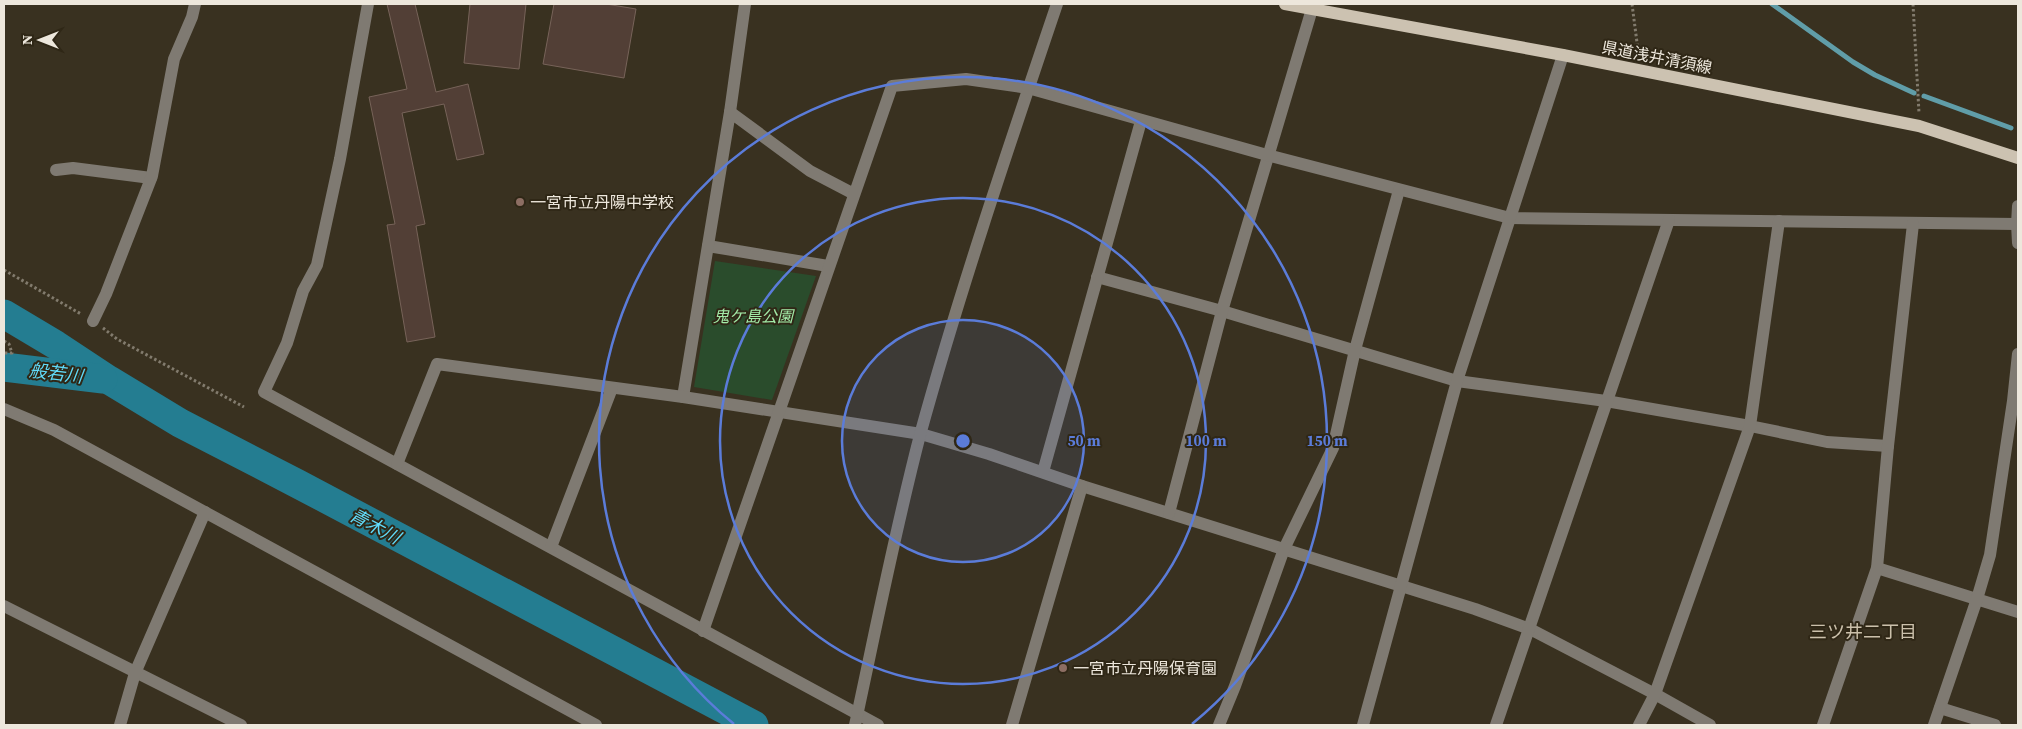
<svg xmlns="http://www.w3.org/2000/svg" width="2022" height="729" font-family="'Source Serif 4','Noto Sans JP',serif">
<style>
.green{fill:#2a4c2c}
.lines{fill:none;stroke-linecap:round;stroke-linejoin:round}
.stream{stroke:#609da8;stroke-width:5}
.river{stroke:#247d91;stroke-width:29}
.building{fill:#523f36;stroke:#776359}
.path{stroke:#827b6d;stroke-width:3;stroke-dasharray:2.5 2.5;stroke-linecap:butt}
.minor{stroke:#7f7a72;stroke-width:12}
.major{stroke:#ccc2b1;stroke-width:12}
.ring{fill:none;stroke:#5b7cd9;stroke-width:2.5}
.education-dot{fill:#8d6e63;stroke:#2f2716;stroke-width:2}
.labels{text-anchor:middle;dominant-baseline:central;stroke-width:4;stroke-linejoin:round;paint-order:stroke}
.street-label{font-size:16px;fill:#ede7dc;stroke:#2f2716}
.poi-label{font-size:16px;fill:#ede7dc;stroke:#2f2716;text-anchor:start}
.park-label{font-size:16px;font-style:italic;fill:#a2eaa7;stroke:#2f2716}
.water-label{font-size:18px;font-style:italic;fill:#61dbfa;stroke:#2f2716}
.neighbourhood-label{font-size:18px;fill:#cbc0ab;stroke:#2f2716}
.centre{fill:#5b7cd9;stroke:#2f2716;stroke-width:2.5}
.ring-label{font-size:15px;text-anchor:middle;font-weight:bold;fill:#5b7cd9;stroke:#2f2716;stroke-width:4;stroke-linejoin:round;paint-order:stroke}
</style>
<rect width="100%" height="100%" fill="#393120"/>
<polygon class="green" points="715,261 816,276 772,400 694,387"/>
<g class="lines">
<g class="stream">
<polyline points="1772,4 1853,62 1875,75 1914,93"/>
<polyline points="1924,96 2011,128"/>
</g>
<g class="river">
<polyline points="4,314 56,345 109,380 180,423 298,484 754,725"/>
<polyline points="4,367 103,379"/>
</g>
</g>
<g class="building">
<polygon points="387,4 415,4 436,92 468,84 484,154 457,160 444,104 402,113 425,224 416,226 435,337 407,342 387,225 395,224 369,97 407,89"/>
<polygon points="470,4 526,4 519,69 464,63"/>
<polygon points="554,4 606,4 636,9 624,78 543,64"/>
</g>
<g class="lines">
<g class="path">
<polyline points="1632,4 1639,58"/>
<polyline points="1913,4 1919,113"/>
<polyline points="4,270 81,314"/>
<polyline points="103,328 117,339 244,407"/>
<polyline points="4,341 9,344 12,353 4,353"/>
</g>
<g class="minor">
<polyline points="368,4 340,159 317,265 303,291 287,343 264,392 878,725"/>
<polyline points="730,112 745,4"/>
<polyline points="56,170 73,168 151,178"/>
<polyline points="2018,206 2017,224 2018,243"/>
<polyline points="708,246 828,266"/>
<polyline points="1097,277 1222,311 1457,381 1606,401 1750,426 1827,442 1888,446"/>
<polyline points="93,321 106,294 152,176 174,59 192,17 195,4"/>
<polyline points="683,397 730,112 810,171 854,194"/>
<polyline points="4,409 54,430 596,725"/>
<polyline points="397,464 437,364 683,397 921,434 989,454 1082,486 1475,609 1530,629 1655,694 1710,725"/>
<polyline points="1043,472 1141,121"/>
<polyline points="1169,513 1222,311 1312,9"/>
<polyline points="551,547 612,388"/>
<polyline points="1877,568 2018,612"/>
<polyline points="4,606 241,725"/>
<polyline points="703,631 892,86 966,79 1028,88 1267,155 1510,218 2017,224"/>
<polyline points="1940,708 1995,725"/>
<polyline points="120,725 135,673 205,512"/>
<path d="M855 725C876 628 895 531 920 435 960 290 1009 146 1057 4"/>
<polyline points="1012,725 1082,486"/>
<polyline points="1219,725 1235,686 1284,549 1333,448 1355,350 1399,190"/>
<polyline points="1363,725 1457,381 1563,55"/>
<polyline points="1496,725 1669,220"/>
<polyline points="1639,725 1655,694 1750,426 1779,221"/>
<polyline points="1823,725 1877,568 1888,446 1913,224"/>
<polyline points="1934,725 1977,599 1990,555 2013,401 2018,354"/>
</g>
<polyline class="major" points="1285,4 1563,55 1919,126 2018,158"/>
</g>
<circle cx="963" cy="441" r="121" fill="#5b7cd9" fill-opacity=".12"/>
<g class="ring">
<circle cx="963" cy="441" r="121"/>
<circle cx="963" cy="441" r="243"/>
<path d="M734 724A364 364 0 1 1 1192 724"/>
</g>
<g class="education-dot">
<circle cx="520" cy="202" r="5"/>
<circle cx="1063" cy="668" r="5"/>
</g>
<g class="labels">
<g class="street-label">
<text transform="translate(1657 57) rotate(11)">県道浅井清須線</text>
</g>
<g class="poi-label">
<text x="530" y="202">一宮市立丹陽中学校</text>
<text x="1073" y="668">一宮市立丹陽保育園</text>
</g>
<g class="park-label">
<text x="753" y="316">鬼ケ島公園</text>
</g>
<g class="water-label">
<text transform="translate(56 373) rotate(7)">般若川</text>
<text transform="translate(375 526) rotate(28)">青木川</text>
</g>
<g class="neighbourhood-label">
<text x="1863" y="631">三ツ井二丁目</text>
</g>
</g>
<circle cx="963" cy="441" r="8" class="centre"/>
<g class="ring-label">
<text x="1084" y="446">50 m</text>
<text x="1206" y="446">100 m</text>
<text x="1327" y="446">150 m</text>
</g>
<rect width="2022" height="729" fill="none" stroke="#ede7dc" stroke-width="10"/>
<g transform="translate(40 40) rotate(270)" stroke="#2f2716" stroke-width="4" paint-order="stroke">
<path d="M0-4L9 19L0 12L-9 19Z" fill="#ede7dc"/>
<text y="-8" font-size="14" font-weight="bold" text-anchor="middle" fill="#ede7dc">N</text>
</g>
</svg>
